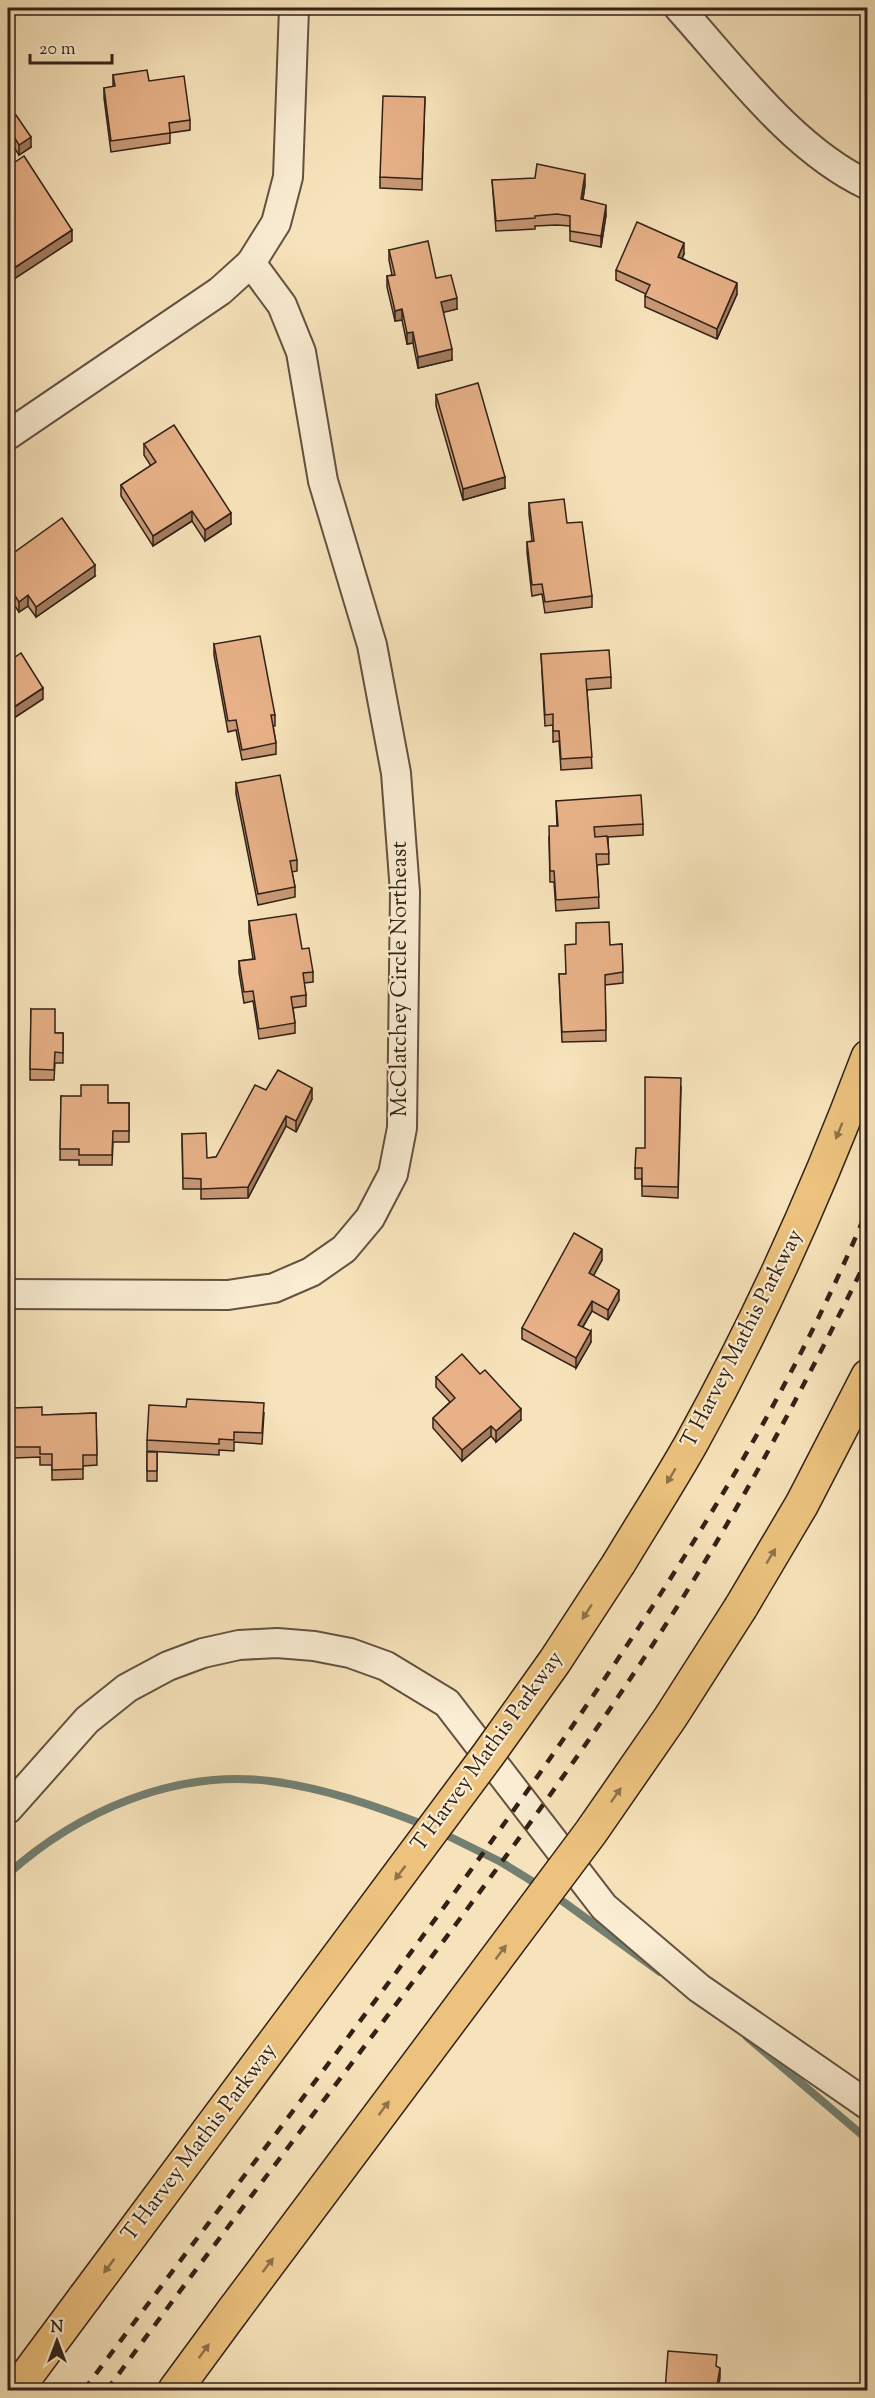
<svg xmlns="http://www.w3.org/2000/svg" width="875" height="2398" font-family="'Sorts Mill Goudy',serif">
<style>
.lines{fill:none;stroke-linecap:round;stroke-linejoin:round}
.stream{stroke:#727f71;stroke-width:8}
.minor-casing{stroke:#63523f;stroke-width:32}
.motorway-casing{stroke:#322116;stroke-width:36}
.minor{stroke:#faedd3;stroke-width:28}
.motorway{stroke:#ecc27e;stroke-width:33}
.rail{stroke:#322116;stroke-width:4.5;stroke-dasharray:10 10;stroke-linecap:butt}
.motorway-bridge-casing{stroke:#322116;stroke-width:36;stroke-linecap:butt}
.motorway-bridge{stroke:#ecc27e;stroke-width:33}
.wall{fill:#c89875;stroke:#322116;stroke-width:1.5}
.shaded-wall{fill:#a27c5f;stroke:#322116;stroke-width:1.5}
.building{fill:#e8b188;stroke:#322116;stroke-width:1.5}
.oneway{fill:#8f724a}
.labels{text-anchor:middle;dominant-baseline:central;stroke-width:4.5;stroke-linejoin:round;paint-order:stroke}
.street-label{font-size:22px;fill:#322116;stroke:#faedd3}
</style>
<rect width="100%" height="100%" fill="#f7e3bb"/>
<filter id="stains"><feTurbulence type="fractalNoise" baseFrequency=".00333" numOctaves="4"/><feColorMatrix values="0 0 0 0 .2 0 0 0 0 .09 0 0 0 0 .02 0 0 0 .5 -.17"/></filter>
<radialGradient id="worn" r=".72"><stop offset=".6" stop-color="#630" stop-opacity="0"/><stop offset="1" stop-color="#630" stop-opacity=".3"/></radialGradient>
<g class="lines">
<g class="stream">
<polyline points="438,1831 501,1862 543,1888"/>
<path d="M8 1874C77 1812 174 1769 270 1781 324 1788 376 1806 427 1826"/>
<polyline points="554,1895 660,1972"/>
<polyline points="747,2037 868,2140"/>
</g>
<defs>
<g id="minor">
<path d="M679 8C734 69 793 150 868 185"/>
<polyline points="251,263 276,223 288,177 294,8"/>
<polyline points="8,435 220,291 251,263 282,305 301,352 323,481 372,645 396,773 405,892 402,1128 393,1174 370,1218 344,1249 311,1272 274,1288 228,1295 8,1294"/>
<polyline points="8,1809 87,1720 127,1688 168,1666 203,1653 239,1645 277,1643 314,1646 350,1653 386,1666 447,1703 604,1907 699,1988 868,2105"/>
</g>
<g id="motorway">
<path d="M619 1563C643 1523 669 1483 692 1442 760 1319 818 1190 868 1057"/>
<polyline points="741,1607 802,1504 868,1376"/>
<polyline points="16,2390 85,2297"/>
<polyline points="175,2390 233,2311"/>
</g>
</defs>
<use href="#minor" class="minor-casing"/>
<use href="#motorway" class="motorway-casing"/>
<use href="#minor" class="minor"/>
<use href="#motorway" class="motorway"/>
<g class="rail">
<path d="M84 2390C237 2183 395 1980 542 1770 666 1592 785 1409 868 1208"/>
<path d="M107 2390C196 2268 288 2148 379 2027 482 1890 585 1752 677 1607 748 1494 809 1377 868 1257"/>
</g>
<defs>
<g id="motorway-bridge">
<polyline points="85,2297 488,1755 555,1661 619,1563"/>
<polyline points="233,2311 591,1832 670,1718 741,1607"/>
</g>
</defs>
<use href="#motorway-bridge" class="motorway-bridge-casing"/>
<use href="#motorway-bridge" class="motorway-bridge"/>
</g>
<g class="wall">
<polygon points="113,75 149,81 190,120 190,130 170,133 170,143 111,152 104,98 104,88 113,87"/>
<polygon points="425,97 422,190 380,188 380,177"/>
<polygon points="8,121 31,147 19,155 8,138"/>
<polygon points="492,180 585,185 583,200 606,215 601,247 570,241 570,226 557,225 535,226 535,229 496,231"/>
<polygon points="389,250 436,278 457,309 443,312 452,360 418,368 413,343 407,344 402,320 395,321 387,287 387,276 392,275 389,260"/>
<polygon points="684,254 682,258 737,294 717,339 645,307 645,296 646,294 616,280 616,270"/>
<polygon points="436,395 505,488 463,500 436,406"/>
<polygon points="144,444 231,524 205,541 192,521 153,546 121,496 121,485 151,466 144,455"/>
<polygon points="529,503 567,523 592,596 592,607 545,613 542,594 532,596 527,552 527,542 532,541 529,514"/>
<polygon points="8,557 95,576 36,617 28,606 19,612 8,596"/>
<polygon points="214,644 275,715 275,726 273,726 276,743 276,754 242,760 236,730 228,732 214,655"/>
<polygon points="541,654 611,677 611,688 587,690 592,768 561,770 559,741 553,742 553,725 545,726"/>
<polygon points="236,783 297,860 297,871 292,872 295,887 295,897 258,905 236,794"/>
<polygon points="556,801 643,824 643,835 608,837 609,864 597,865 599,908 556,911 554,882 550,882 549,837 557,826"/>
<polygon points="249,921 302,949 313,972 313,982 304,983 306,995 306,1006 293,1008 295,1023 295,1033 259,1039 253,1001 244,1003 239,972 239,961 253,959 249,932"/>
<polygon points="622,944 623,983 605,985 606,1041 562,1042 559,974 565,974 610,945"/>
<polygon points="31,1009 55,1033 63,1033 63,1063 55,1063 54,1080 30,1080"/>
<polygon points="681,1088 678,1198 642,1196 642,1179 635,1179 635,1168 645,1148"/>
<polygon points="266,1090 312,1099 296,1132 286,1126 248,1198 201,1199 201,1189 183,1189 182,1134 207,1158 216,1157"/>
<polygon points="61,1096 108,1103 129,1103 129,1142 113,1142 112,1165 79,1165 79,1160 60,1160"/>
<polygon points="602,1260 593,1276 619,1300 608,1320 592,1311 583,1327 591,1342 576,1368 522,1339 522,1328"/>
<polygon points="436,1377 521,1420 496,1442 491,1436 462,1461 433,1428 433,1418 450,1402 436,1387"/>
<polygon points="13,1408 42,1415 96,1413 97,1465 83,1466 83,1479 52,1480 52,1465 40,1465 40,1457 14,1458"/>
<polygon points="264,1413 262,1444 234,1442 234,1451 219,1450 219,1455 147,1451 147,1440"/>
<rect x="147" y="1452" width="10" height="29"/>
</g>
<g class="shaded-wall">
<polygon points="31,137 31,147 19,155 19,145"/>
<polygon points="585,174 585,185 581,210 581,199"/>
<polygon points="606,205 606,215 601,247 601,236"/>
<polygon points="72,230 72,241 8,283 8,272"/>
<polygon points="684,243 684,254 678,267 678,257"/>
<polygon points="737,283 737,294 717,339 717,329"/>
<polygon points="457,298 457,309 441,313 441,302"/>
<polygon points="402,309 402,320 395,321 395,311"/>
<polygon points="413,332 413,343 407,344 407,333"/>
<polygon points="452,349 452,360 418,368 418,357"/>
<polygon points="505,477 505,488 463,500 463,489"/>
<polygon points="192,511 192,521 153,546 153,536"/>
<polygon points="231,513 231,524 205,541 205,530"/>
<polygon points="95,565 95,576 36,617 36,607"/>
<polygon points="28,595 28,606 19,612 19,602"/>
<polygon points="43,688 43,699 8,722 8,711"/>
<polygon points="312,1088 312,1099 296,1132 296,1121"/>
<polygon points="286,1116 286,1126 248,1198 248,1187"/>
<polygon points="602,1249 602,1260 589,1284 589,1273"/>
<polygon points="619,1290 619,1300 608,1320 608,1310"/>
<polygon points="592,1301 592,1311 578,1335 578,1325"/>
<polygon points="591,1331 591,1342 576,1368 576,1358"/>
<polygon points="521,1409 521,1420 496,1442 496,1431"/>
<polygon points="491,1426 491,1436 462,1461 462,1450"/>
<polygon points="720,2368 720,2378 718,2391 716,2391"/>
</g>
<g class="building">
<polygon points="147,70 149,81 184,76 190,120 169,123 170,133 111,141 104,88 115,86 113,75"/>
<polygon points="383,96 425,97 422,179 380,177"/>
<polygon points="16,115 31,137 19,145 8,127 8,121"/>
<polygon points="24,156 72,230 8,272 8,167"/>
<polygon points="537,164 585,174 581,199 606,205 601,236 570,231 570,216 557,214 535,216 535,218 496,221 492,180 535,178"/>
<polygon points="637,222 684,243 678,257 737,283 717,329 645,296 650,285 616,270"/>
<polygon points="428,241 436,278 451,275 457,298 441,302 452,349 418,357 413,332 407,333 402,309 395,311 387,276 395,275 389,250"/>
<polygon points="478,383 505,477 463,489 436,395"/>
<polygon points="174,425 231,513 205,530 192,511 153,536 121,485 156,462 144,444"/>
<polygon points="564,499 567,523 582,522 592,596 545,602 542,584 532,585 527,542 534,541 529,503"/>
<polygon points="62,518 95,565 36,607 28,595 19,602 8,585 8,557"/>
<polygon points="260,636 275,715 271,715 276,743 242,750 236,720 228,721 214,644"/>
<polygon points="609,650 611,677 586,679 592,757 561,759 559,731 553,731 553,714 545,715 541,654"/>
<polygon points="21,653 43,688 8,711 8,662"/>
<polygon points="280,775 297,860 290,861 295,887 258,894 236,783"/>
<polygon points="641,795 643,824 594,827 595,837 607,836 609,854 596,854 599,897 556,900 554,871 550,871 549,826 558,826 556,801"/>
<polygon points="296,914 302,949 309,948 313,972 303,973 306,995 291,997 295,1023 259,1029 253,991 244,992 239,961 255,959 249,921"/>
<polygon points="609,922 610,945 622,944 623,972 605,975 606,1030 562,1032 559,974 566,974 565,945 576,944 576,923"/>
<polygon points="31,1009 55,1009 55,1033 63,1033 63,1053 55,1052 54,1070 30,1069"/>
<polygon points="278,1070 312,1088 296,1121 286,1116 248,1187 201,1189 201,1179 183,1178 182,1134 206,1133 207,1158 216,1157 255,1085 266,1090"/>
<polygon points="645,1077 681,1078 678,1187 642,1186 642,1168 635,1168 636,1148 645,1148"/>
<polygon points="81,1085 108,1085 108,1103 129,1103 129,1131 113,1131 112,1155 79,1155 79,1149 60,1149 61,1096 81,1096"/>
<polygon points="574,1233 602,1249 589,1273 619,1290 608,1310 592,1301 578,1325 591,1331 576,1358 522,1328"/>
<polygon points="462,1354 480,1374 485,1370 521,1409 496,1431 491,1426 462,1450 433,1418 455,1398 436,1377"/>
<polygon points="187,1399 264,1403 262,1433 234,1432 234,1440 219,1439 219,1444 147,1440 149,1405 186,1407"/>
<polygon points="42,1407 42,1415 96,1413 97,1455 83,1455 83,1469 52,1470 52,1454 40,1454 40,1447 14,1447 13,1408"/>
<rect x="147" y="1452" width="10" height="19"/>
<polygon points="668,2351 717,2355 716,2366 720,2368 716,2391 665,2391"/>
</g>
<defs><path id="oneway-solid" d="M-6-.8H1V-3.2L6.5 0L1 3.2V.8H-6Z" transform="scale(1.5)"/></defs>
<g class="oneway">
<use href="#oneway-solid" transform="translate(839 1131) rotate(112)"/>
<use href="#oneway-solid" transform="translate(671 1476) rotate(121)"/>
<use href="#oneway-solid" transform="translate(771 1556) rotate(-59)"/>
<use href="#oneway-solid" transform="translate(587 1612) rotate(123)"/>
<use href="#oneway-solid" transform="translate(616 1795) rotate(-55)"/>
<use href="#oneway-solid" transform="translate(400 1873) rotate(127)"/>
<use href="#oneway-solid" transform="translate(501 1952) rotate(-53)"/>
<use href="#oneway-solid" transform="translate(384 2108) rotate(-53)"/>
<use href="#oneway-solid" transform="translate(268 2265) rotate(-53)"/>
<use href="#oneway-solid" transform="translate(109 2266) rotate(127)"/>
<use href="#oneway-solid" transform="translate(204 2351) rotate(-54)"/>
</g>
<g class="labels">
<g class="street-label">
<text transform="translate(401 979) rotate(-90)">McClatchey Circle Northeast</text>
<text transform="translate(743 1339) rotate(-63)">T Harvey Mathis Parkway</text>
<text transform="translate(488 1752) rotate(-54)">T Harvey Mathis Parkway</text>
<text transform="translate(200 2143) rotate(-53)">T Harvey Mathis Parkway</text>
</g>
</g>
<rect width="875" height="2398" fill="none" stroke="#f7e3bb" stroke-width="30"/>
<rect x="9" y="9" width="857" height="2380" fill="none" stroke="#322116" stroke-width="3"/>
<rect x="15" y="15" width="845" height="2368" fill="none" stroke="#322116" stroke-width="1.5"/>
<g transform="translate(57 2341)" stroke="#faedd3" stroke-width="4.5" paint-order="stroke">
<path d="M0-4.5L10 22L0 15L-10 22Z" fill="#322116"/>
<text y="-9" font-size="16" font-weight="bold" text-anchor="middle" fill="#322116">N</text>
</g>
<path d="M30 54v9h82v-9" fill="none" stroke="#322116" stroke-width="3"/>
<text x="39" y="54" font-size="18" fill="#322116" stroke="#faedd3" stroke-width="4.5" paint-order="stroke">20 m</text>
<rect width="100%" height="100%" filter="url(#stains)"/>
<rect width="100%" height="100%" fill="url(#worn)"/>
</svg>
